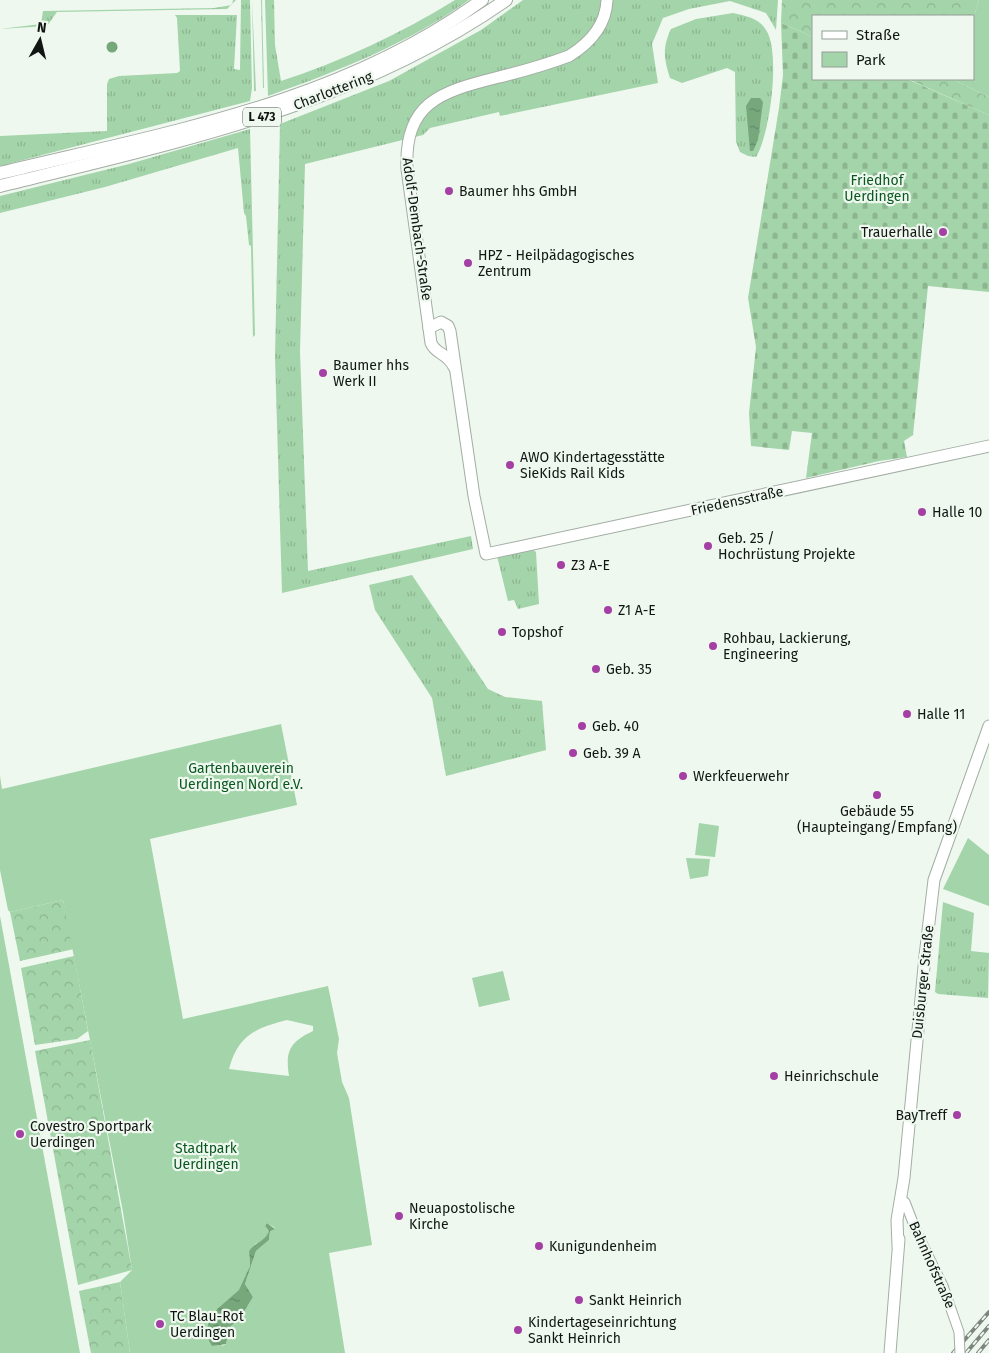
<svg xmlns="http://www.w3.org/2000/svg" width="989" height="1353" font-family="'Fira Sans',sans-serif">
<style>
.grass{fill:url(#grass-tufts)}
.forest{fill:url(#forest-crowns)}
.cemetery{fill:url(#cemetery-stones)}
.green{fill:#a4d4a9;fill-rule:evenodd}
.water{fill:url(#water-ripples)}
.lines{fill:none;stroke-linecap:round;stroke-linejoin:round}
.minor-casing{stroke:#a3ada4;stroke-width:11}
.major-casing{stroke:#a3ada4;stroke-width:13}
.highway-casing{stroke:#a3ada4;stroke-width:14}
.minor{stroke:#fff;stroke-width:9}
.major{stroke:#fff;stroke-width:11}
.highway{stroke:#fff;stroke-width:12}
.rail-casing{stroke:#7e857f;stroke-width:4}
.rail{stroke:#eef8ef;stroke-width:2;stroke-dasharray:5.5;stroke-linecap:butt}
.minor-bridge-casing{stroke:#a3ada4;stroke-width:11;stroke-linecap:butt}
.minor-bridge{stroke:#fff;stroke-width:9}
.poi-dot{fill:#a43fa4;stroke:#eef8ef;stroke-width:2}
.labels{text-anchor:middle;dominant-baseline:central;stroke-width:4.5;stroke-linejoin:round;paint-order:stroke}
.shield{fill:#eef8ef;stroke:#545a54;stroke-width:1}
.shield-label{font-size:12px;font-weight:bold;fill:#121612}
.street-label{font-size:14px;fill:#121612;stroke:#eef8ef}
.park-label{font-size:14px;fill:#0a5720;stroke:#eef8ef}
.poi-label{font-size:14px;fill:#121612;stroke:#eef8ef;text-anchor:start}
</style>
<defs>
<pattern id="grass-tufts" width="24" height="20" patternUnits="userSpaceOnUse" patternTransform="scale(1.25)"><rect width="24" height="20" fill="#a4d4a9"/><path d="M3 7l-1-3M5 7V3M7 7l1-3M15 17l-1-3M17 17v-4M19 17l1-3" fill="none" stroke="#8cb590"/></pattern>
<pattern id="forest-crowns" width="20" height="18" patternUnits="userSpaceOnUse" patternTransform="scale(1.25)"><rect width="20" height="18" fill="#a4d4a9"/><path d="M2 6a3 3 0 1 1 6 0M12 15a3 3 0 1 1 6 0" fill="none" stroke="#8cb590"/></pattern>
<pattern id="cemetery-stones" width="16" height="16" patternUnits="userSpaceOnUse" patternTransform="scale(1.25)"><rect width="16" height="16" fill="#a4d4a9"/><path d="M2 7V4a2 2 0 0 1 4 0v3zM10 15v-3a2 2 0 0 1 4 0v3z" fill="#8cb590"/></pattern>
<pattern id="water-ripples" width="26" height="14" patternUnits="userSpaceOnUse" patternTransform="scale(1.25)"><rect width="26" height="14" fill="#77a87c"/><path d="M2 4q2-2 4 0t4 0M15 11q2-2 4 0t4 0" fill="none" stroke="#608864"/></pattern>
</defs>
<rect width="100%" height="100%" fill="#eef8ef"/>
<g class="grass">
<polygon points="233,0 236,0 227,9 57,12 47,26 0,29 41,24 43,11 214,8 232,5"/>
<polygon points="241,0 250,0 252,88 250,101 0,166 0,136 107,131 107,84 109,79 119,76 177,73 180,71 177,18 175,15 237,15 234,69 240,70"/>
<polygon points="252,0 256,91 254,91"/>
<polygon points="261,0 262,0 264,88 263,88"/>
<path d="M265 0H274L275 45 281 81C342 61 400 34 455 0H469C408 44 338 71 268 96Z"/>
<polygon points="523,0 778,0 776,30 766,13 730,1 689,9 663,18 652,44 658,83 500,116 499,112 430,128 423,135 305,164 300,352 308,571 471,536 473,549 282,593 275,357 280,124 389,81 481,30"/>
<path d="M733 13C746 16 759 18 766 30 781 52 770 135 756 157L748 156 740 152 736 142 735 72 727 68 682 83 670 78C664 59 662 48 671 29L696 19Z"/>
<polygon points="250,129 255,335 253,337 251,246 249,245 246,216 244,213 238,148 105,187 0,213 0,196 129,164"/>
<polygon points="533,550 536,552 539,604 518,609 514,600 508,601 497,556"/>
<polygon points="412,575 488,689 505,697 542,701 546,750 446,776 432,698 375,610 369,585"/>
<polygon points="943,902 974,913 971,951 989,953 988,998 938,994 935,992"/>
</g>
<g class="forest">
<polygon points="782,0 979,0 973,19 973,16 813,16 813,37 781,23"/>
<polygon points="908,79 952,79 989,97 989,115"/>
<polygon points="63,900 74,949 20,961 10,912"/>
<polygon points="74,956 88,1031 77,1039 35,1045 21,968"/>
<polygon points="90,1040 132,1270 78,1285 35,1051"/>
<polygon points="120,1282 130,1353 91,1353 79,1291"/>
</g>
<polygon class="cemetery" points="781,23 813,37 813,79 907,79 989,115 989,292 928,286 913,435 904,441 907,457 879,461 806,478 812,433 792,431 789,450 751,446 749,413 756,347 748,298 779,108 783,75"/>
<g class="green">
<polygon points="979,0 989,0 989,97 952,79 973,79 973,19"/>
<path d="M281 724 297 805 150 839 183 1019 328 986 339 1039 337 1053 342 1082 349 1098 372 1245 329 1253 345 1353H130L120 1282 132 1270 123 1212 63 900 10 912 8 910 0 870V776L2 789ZM287 1020 313 1026V1031C290 1042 285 1051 289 1076L229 1069C238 1035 256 1028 287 1020ZM267 1223 275 1228 270 1231 269 1240 256 1251 245 1284 253 1297 241 1317 230 1327 226 1344 222 1346 214 1315 217 1309 240 1290 250 1266 249 1251 255 1244 266 1239 269 1231 265 1226Z"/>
<polygon points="699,823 719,826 715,857 695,855"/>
<polygon points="968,838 989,855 989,906 943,889"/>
<polygon points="686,858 710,859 708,876 690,879"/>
<polygon points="0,916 80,1353 0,1353"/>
<polygon points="503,971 510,1000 479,1007 472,978"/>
</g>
<g class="water">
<circle cx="112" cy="47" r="5.5"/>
<polygon points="751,98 760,98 763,102 758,140 753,151 750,151 746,106"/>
<path d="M267 1223 275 1229 270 1231 269 1240 256 1251 245 1284 253 1297 241 1317 230 1327 226 1344 212 1346 209 1341 208 1324 217 1309 239 1290 250 1266 249 1251C256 1241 265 1242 269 1231L265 1226Z"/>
</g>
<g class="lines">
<defs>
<polyline id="minor" points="905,1202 917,1233 943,1286"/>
<g id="major">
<polyline points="429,328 441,322 448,326 450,331 474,496 486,554 989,446"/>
<path d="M454 367C447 352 436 355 431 343L407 169C404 103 440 92 495 78 520 72 545 65 569 56 590 43 606 26 607 0"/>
<polyline points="898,1246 897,1220 904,1178 925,956 934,880 989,726"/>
<polyline points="890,1353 899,1239"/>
</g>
<g id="highway">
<path d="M0 173C165 133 342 103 482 0"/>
<path d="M0 186C176 142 354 106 506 0"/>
</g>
</defs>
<use href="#minor" class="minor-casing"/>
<use href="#major" class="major-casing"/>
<use href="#highway" class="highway-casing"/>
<use href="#minor" class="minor"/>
<use href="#major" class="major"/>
<use href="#highway" class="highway"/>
<defs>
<g id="rail">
<polyline points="953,1353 989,1312"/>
<polyline points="966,1353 989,1326"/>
<polyline points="978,1353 989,1340"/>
</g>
</defs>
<use href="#rail" class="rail-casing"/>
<use href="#rail" class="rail"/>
<defs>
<polyline id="minor-bridge" points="943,1286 959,1332 960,1353"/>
</defs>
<use href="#minor-bridge" class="minor-bridge-casing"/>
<use href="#minor-bridge" class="minor-bridge"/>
</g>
<g class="poi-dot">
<circle cx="449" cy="191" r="5"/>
<circle cx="943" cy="232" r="5"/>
<circle cx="468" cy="263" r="5"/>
<circle cx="323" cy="373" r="5"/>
<circle cx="510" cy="465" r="5"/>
<circle cx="922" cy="512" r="5"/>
<circle cx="708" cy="546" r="5"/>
<circle cx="561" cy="565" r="5"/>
<circle cx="608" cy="610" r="5"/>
<circle cx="502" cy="632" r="5"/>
<circle cx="713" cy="646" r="5"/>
<circle cx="596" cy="669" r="5"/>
<circle cx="907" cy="714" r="5"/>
<circle cx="582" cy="726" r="5"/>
<circle cx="573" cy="753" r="5"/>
<circle cx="683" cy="776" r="5"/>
<circle cx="877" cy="795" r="5"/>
<circle cx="774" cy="1076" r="5"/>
<circle cx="957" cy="1115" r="5"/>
<circle cx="20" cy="1134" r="5"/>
<circle cx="399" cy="1216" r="5"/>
<circle cx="539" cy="1246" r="5"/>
<circle cx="579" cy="1300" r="5"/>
<circle cx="160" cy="1324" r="5"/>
<circle cx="518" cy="1330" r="5"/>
</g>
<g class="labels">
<rect class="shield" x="243" y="107.5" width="38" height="19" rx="4"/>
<g class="shield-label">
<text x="262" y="117">L 473</text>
</g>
<g class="street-label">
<text transform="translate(333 91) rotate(-21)">Charlottering</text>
<text transform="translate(417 229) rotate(82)">Adolf-Dembach-Straße</text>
<text transform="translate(737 501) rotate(-12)">Friedensstraße</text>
<text transform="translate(923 982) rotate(-84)">Duisburger Straße</text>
<text transform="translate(932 1265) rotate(66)">Bahnhofstraße</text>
</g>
<g class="park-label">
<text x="877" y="180">Friedhof<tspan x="877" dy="16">Uerdingen</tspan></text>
<text x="241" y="768">Gartenbauverein<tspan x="241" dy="16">Uerdingen Nord e.V.</tspan></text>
<text x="206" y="1148">Stadtpark<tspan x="206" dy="16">Uerdingen</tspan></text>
</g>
<g class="poi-label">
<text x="459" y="191">Baumer hhs GmbH</text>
<text x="933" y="232" text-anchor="end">Trauerhalle</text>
<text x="478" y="255">HPZ - Heilpädagogisches<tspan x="478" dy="16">Zentrum</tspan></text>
<text x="333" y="365">Baumer hhs<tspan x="333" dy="16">Werk II</tspan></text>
<text x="520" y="457">AWO Kindertagesstätte<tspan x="520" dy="16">SieKids Rail Kids</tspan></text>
<text x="932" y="512">Halle 10</text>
<text x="718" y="538">Geb. 25 /<tspan x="718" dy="16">Hochrüstung Projekte</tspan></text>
<text x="571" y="565">Z3 A-E</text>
<text x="618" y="610">Z1 A-E</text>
<text x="512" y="632">Topshof</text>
<text x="723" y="638">Rohbau, Lackierung,<tspan x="723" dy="16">Engineering</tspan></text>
<text x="606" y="669">Geb. 35</text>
<text x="917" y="714">Halle 11</text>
<text x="592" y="726">Geb. 40</text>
<text x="583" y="753">Geb. 39 A</text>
<text x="693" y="776">Werkfeuerwehr</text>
<text x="877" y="811" text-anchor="middle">Gebäude 55<tspan x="877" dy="16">(Haupteingang/Empfang)</tspan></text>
<text x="784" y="1076">Heinrichschule</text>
<text x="947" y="1115" text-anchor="end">BayTreff</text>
<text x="30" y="1126">Covestro Sportpark<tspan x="30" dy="16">Uerdingen</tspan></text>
<text x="409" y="1208">Neuapostolische<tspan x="409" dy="16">Kirche</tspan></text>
<text x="549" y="1246">Kunigundenheim</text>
<text x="589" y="1300">Sankt Heinrich</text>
<text x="170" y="1316">TC Blau-Rot<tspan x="170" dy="16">Uerdingen</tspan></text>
<text x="528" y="1322">Kindertageseinrichtung<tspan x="528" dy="16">Sankt Heinrich</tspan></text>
</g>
</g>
<rect x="812" y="15" width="162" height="65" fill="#eef8ef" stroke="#969e97"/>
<rect x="822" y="31" width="25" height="8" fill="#ffffff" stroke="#969e97"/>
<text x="856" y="40" font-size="15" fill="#121612">Straße</text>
<rect x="822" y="52" width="25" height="15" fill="#a4d4a9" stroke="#969e97"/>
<text x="856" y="65" font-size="15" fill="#121612">Park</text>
<g transform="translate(40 40) rotate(8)" stroke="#eef8ef" stroke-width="4" paint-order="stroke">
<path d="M0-4L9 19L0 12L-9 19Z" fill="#121612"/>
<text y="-8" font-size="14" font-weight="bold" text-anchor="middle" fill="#121612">N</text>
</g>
</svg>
